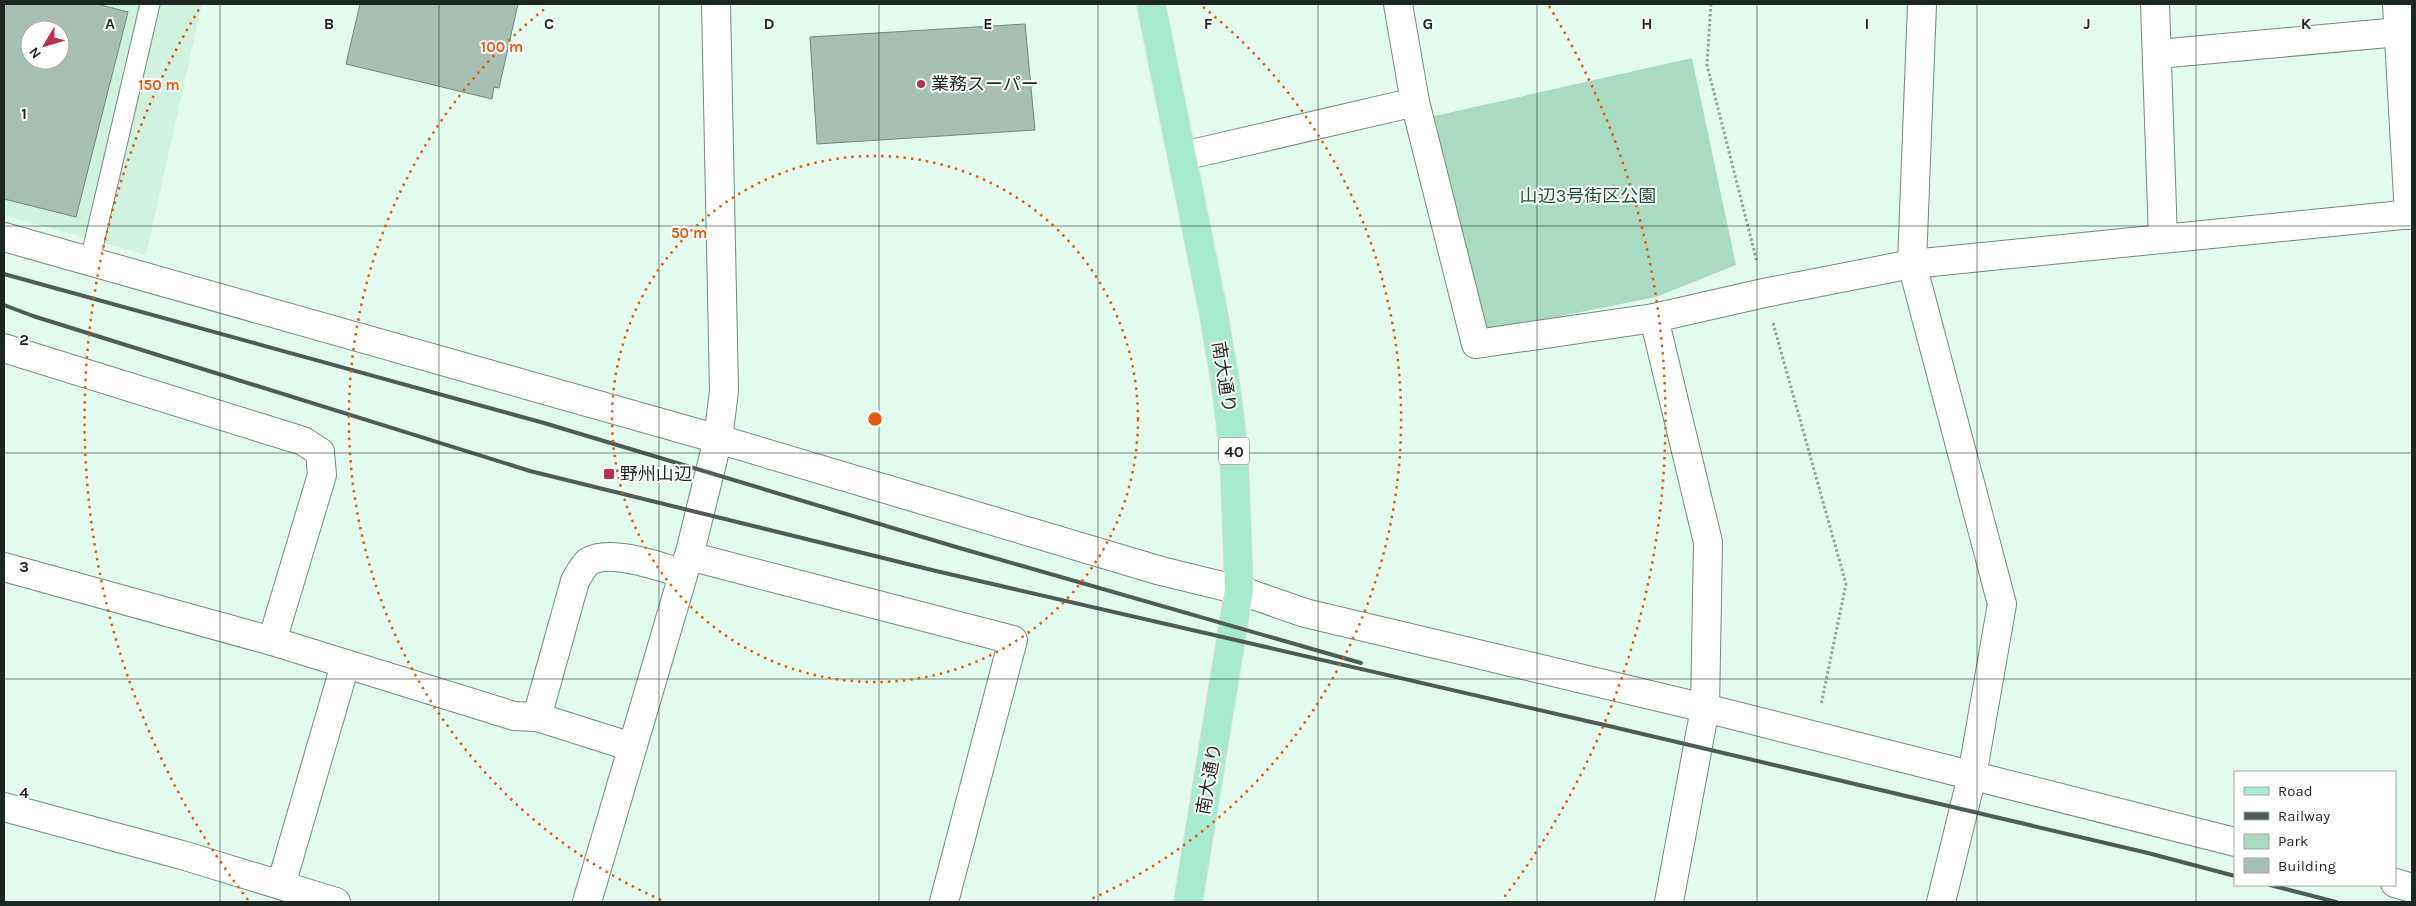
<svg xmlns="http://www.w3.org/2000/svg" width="2416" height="906" font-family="Karla,'Noto Sans JP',sans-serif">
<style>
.built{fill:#d1f1e1;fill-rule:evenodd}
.green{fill:#a8dbc2}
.building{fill:#a8bfb3;stroke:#71877c;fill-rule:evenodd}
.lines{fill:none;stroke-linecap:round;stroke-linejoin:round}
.service-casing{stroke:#74897e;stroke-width:21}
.minor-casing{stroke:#74897e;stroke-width:30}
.tertiary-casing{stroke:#74897e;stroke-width:30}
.primary-casing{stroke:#dfe1e0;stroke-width:30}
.path{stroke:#92a39b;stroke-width:3;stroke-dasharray:2.5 2.5;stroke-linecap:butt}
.service{stroke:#fff;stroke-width:19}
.minor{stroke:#fff;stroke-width:28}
.tertiary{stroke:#fff;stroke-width:28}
.primary{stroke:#a6ebce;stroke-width:28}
.rail{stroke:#4f5c56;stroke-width:4}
.grid{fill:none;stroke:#1d2622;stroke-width:1;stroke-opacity:0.55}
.ring{fill:none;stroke:#e8590c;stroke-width:2.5;stroke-dasharray:2.5 5}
.poi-dot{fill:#bd2d4d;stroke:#fff;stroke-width:2}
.labels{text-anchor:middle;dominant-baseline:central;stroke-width:4;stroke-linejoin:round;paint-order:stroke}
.shield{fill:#fff;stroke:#616764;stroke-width:1}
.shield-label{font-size:16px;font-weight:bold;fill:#1d2622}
.poi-label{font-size:18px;fill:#1d2622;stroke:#fff;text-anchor:start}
.park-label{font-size:18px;fill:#184f39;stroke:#fff}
.street-label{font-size:18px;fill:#1d2622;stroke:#fff}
.grid-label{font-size:16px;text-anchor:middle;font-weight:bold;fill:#1d2622;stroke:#fff;stroke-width:4;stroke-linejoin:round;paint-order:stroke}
.centre{fill:#e8590c;stroke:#fff;stroke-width:2.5}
.ring-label{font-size:15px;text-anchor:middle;font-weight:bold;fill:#e8590c;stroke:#fff;stroke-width:4;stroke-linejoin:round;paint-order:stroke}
</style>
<rect width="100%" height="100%" fill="#e3fbef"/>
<path class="built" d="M4 4H202L146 255 4 215ZM30 30H60V60H30Z"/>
<polygon class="green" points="1692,58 1736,265 1656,297 1487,331 1480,325 1430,117"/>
<g class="building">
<path d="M4 4H97L128 12 76 217 4 199ZM30 30H60V60H30Z"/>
<polygon points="360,4 518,4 499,88 494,87 492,99 346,64"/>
<polygon points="1025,24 1035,130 817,144 810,37"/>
</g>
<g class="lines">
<defs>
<polyline id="service" points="90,260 150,4"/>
<g id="minor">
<polyline points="716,4 724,391 718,439 689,556 1013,640 944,902"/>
<polyline points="1398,4 1415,102"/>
<polyline points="2155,4 2163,238"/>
<polyline points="2397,4 2409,215"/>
<polyline points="2158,54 2399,32"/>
<polyline points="1183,156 1415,102 1476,344 1654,318"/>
<polyline points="4,348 303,441 320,452 322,475 272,641"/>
<polyline points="4,567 272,641 514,716 537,717"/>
<polyline points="1239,590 1305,613 1705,708 2235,842"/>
<polyline points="2395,883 2412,888"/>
<polyline points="281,885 345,665"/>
<polyline points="1669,902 1705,708 1708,542 1654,318 1764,293 1912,264 1922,4"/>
<polyline points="1941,902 1972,776 2002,604 1912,264 2412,214"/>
</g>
<g id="tertiary">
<polyline points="4,237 718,439 1161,571 1239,590"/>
<path d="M632 747 537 717 575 581C578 576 583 566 588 562 609 548 662 567 683 574"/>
<polyline points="4,807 182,855 336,902"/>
<polyline points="587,902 688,558"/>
</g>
<polyline id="primary" points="1151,4 1214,316 1226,387 1234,455 1239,590 1188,902"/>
</defs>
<use href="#service" class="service-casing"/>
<use href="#minor" class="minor-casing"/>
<use href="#tertiary" class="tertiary-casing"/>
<use href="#primary" class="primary-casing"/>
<g class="path">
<polyline points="1711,4 1707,65 1757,262"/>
<polyline points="1773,323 1846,584 1821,705"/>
</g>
<use href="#service" class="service"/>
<use href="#minor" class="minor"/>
<use href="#tertiary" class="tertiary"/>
<use href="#primary" class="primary"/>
<g class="rail">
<polyline points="4,274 544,423 956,547 1361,663"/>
<polyline points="4,305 33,316 530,471 936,571 1613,727 2148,853 2235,876"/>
<polyline points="2270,885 2336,902"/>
</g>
</g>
<path class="grid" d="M220 4V902M439 4V902M659 4V902M879 4V902M1098 4V902M1318 4V902M1537 4V902M1757 4V902M1977 4V902M2196 4V902M4 226H2412M4 453H2412M4 679H2412"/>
<g class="ring">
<circle cx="875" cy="419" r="263"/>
<path d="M661 900A527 527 0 0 1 547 7M1203 7A527 527 0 0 1 1089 900"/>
<path d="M248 900A790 790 0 0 1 201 6M1549 6A790 790 0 0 1 1502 900"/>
</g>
<g class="poi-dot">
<circle cx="921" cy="84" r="5"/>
<rect x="603" y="468" width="12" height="12" rx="2.5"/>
</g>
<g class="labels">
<rect class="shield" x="1219" y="437.5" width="30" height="27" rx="4"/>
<g class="shield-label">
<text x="1234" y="451">40</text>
</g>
<g class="poi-label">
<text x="931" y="84">業務スーパー</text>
<text x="620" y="474">野州山辺</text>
</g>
<g class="park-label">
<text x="1588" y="196">山辺3号街区公園</text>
</g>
<g class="street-label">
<text transform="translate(1224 377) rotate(81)">南大通り</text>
<text transform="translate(1209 779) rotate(-80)">南大通り</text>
</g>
</g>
<g class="grid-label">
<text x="110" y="29">A</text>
<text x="329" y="29">B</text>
<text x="549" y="29">C</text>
<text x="769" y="29">D</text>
<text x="988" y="29">E</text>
<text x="1208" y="29">F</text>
<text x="1428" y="29">G</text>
<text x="1647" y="29">H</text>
<text x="1867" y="29">I</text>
<text x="2087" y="29">J</text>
<text x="2306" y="29">K</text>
<text x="24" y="119">1</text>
<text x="24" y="345">2</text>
<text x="24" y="572">3</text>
<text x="24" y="798">4</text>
</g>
<circle cx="875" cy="419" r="8" class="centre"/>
<g class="ring-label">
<text x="502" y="52">100 m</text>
<text x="159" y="90">150 m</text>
<text x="689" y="238">50 m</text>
</g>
<rect width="2416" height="906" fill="none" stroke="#1d2622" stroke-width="10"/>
<rect x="2234" y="771" width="162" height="115" fill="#ffffff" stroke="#a5a8a7"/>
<rect x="2244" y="787" width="25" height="8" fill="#a6ebce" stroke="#a5a8a7"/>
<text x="2278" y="796" font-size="15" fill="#1d2622">Road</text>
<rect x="2244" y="812" width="25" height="8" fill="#4f5c56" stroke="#a5a8a7"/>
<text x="2278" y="821" font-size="15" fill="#1d2622">Railway</text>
<rect x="2244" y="834" width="25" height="15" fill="#a8dbc2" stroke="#a5a8a7"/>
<text x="2278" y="846" font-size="15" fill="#1d2622">Park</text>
<rect x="2244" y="858" width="25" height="15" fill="#a8bfb3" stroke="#a5a8a7"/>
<text x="2278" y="871" font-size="15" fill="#1d2622">Building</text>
<g transform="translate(45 45) rotate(232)"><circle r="24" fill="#ffffff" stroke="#a5a8a7"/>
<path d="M0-4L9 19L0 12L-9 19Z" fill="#bd2d4d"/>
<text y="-8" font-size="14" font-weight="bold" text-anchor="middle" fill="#1d2622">N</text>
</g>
</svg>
